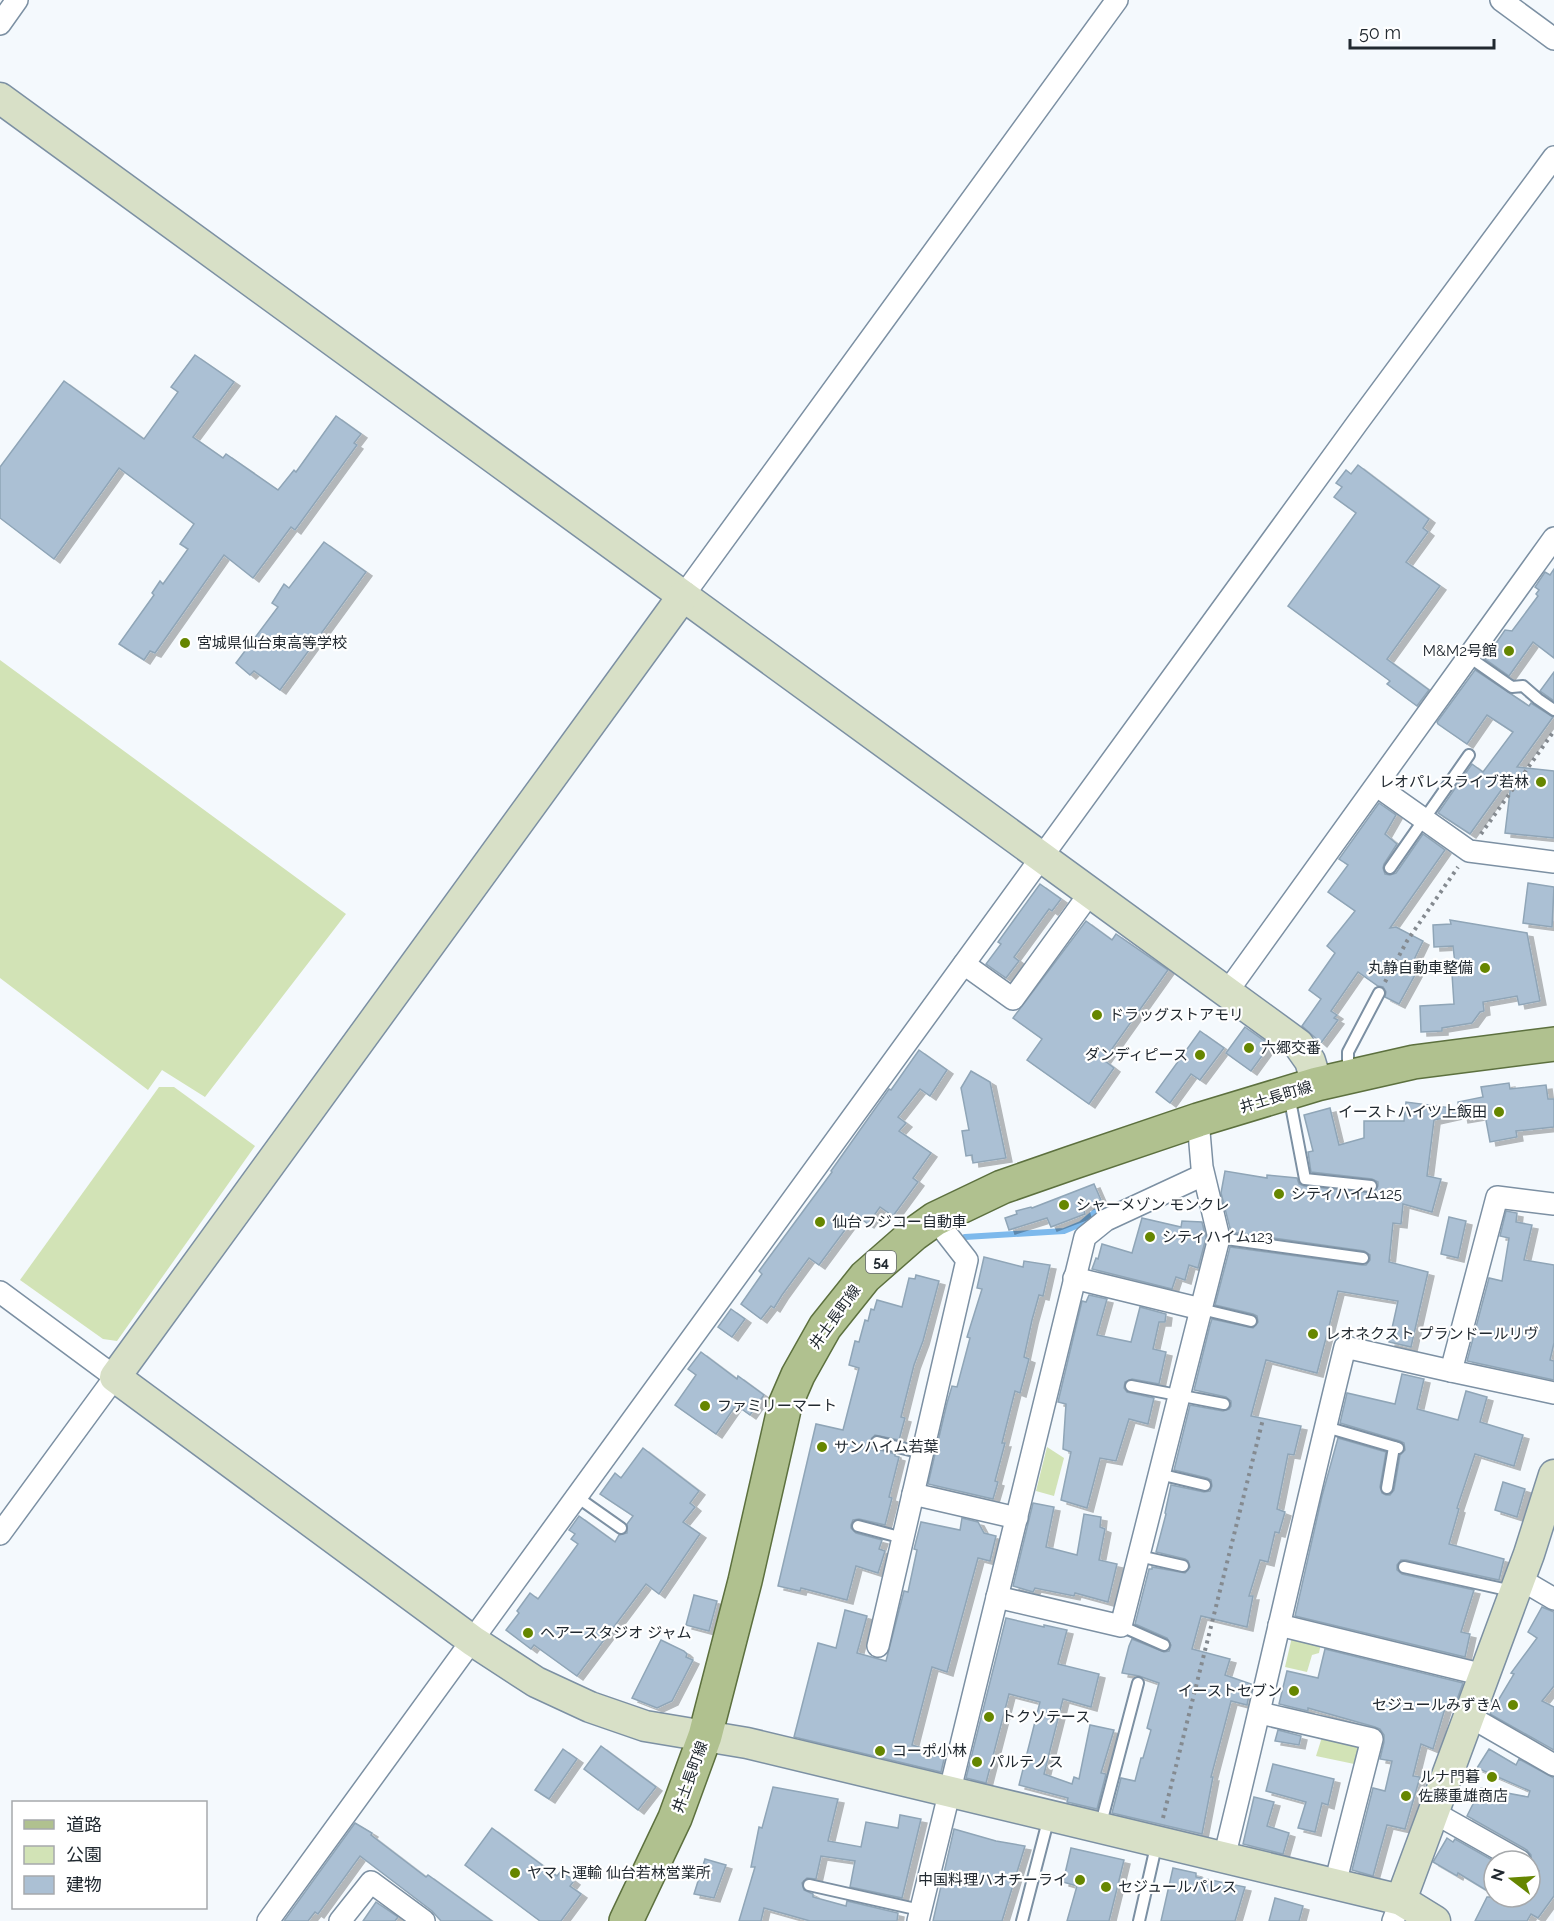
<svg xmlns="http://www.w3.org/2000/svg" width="1554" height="1921" font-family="Raleway,'Noto Sans JP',sans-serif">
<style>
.green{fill:#d2e3b6}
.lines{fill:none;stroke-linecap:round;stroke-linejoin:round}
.stream{stroke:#7db9ec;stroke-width:6}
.building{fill:#abc0d4;stroke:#8fa5b7;stroke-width:1.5;filter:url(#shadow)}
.lane-casing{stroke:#7c90a3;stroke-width:14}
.street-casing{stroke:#7c90a3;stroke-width:24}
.secondary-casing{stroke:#7c90a3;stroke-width:33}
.primary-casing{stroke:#5c703e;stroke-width:36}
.path{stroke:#848a90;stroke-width:4;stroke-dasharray:3 4.5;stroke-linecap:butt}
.lane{stroke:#fff;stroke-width:10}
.street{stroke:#fff;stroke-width:21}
.secondary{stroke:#d8e0c7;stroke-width:30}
.primary{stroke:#b0c18f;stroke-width:33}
.poi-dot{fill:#668600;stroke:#fff;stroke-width:2}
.labels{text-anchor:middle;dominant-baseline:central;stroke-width:4.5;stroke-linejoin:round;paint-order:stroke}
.shield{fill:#fff;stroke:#64696e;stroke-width:1.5}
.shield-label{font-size:14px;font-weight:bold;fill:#212930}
.poi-label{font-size:15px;fill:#212930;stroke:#fff;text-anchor:start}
.street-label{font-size:15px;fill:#212930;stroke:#fff}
</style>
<defs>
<filter id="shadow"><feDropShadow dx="6" dy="4" stdDeviation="0" flood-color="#0004"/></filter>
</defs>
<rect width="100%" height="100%" fill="#f4f9fd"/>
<g class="green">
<polygon points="0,660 346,914 205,1097 162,1070 148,1090 0,978"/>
<polygon points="159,1087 174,1087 255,1146 117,1341 103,1339 20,1280"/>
<polygon points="1047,1447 1064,1458 1054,1496 1036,1491"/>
<polygon points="1292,1637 1321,1643 1319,1653 1312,1655 1307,1672 1285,1667"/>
<polygon points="1323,1734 1365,1743 1359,1765 1316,1756"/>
</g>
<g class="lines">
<polyline class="stream" points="965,1237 1064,1231 1081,1224 1095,1212"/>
</g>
<g class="building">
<polygon points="195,355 234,382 193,437 223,458 226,454 278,490 294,470 296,472 336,416 361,434 354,443 357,445 295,530 291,527 253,578 224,555 155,653 150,651 144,660 119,644 154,595 152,593 160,581 163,584 188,549 180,544 194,524 119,468 54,559 0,518 0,467 64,381 144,439 178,392 171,387"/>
<polygon points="1358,465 1429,519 1423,528 1428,532 1406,562 1440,586 1387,659 1429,690 1417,706 1387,684 1390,681 1288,606 1356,513 1334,497 1342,487 1336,483 1346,470 1351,474"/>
<polygon points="324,542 366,572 280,690 254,671 250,675 236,663 278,607 272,603 284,584 289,588"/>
<polygon points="1554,569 1554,658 1533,642 1509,676 1485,659 1505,630 1512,631 1538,596 1536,594 1539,590 1535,587 1545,572 1550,575"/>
<polygon points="1475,670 1529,706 1531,703 1553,717 1517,767 1554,771 1554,838 1505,833 1512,775 1470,834 1438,813 1472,764 1483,772 1513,732 1487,715 1467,744 1438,724 1437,722"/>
<polygon points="1554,672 1554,701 1540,691"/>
<polygon points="1379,803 1396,815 1385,834 1397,844 1384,864 1383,868 1385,874 1390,875 1396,873 1423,834 1445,850 1390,928 1396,927 1423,941 1409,970 1416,973 1399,1004 1385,997 1386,992 1383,987 1378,986 1358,972 1331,1011 1337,1015 1334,1018 1338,1020 1321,1043 1302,1026 1321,999 1309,990 1335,953 1327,946 1355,911 1328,892 1348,865 1339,859"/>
<polygon points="1528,883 1554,887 1552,927 1523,923"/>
<polygon points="1040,884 1061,899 1052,911 1049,909 1014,957 1019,961 1006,978 986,964 1001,944 998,942"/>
<polygon points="1450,920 1527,933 1540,1001 1519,1005 1517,996 1483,1002 1484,1011 1480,1012 1472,1023 1442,1028 1442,1031 1421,1032 1420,1006 1454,1004 1452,974 1456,973 1453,946 1434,947 1433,925 1451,924"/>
<polygon points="1086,921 1112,940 1116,934 1168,970 1104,1060 1114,1068 1089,1104 1027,1060 1042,1039 1013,1018"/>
<polygon points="1245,1027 1270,1045 1251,1071 1226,1053"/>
<polygon points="1200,1031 1224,1048 1200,1080 1191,1074 1170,1103 1156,1092"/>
<polygon points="919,1050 947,1070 930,1096 920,1089 898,1117 906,1123 899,1131 931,1153 913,1178 918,1182 893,1216 880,1207 868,1224 856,1215 819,1265 809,1258 782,1295 774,1308 771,1306 761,1319 741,1304 762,1274 759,1271 832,1172 831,1171 889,1089 891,1090"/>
<polygon points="971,1071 990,1082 1006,1158 973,1163 972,1155 966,1156 962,1131 969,1130 961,1088"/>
<polygon points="1509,1083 1510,1089 1546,1085 1548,1099 1554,1099 1554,1127 1516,1131 1517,1137 1490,1142 1485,1115 1462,1119 1461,1114 1434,1120 1427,1176 1441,1179 1432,1212 1403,1204 1401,1224 1393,1223 1389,1262 1428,1272 1411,1347 1389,1342 1398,1301 1338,1291 1317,1373 1266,1360 1251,1416 1301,1426 1294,1455 1288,1454 1277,1509 1285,1512 1279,1533 1275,1532 1268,1562 1260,1560 1249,1596 1253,1596 1247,1627 1201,1616 1192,1649 1230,1659 1225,1675 1251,1684 1247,1705 1231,1701 1211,1777 1213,1777 1202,1834 1112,1813 1121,1778 1135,1781 1141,1758 1143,1758 1151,1730 1147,1728 1159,1683 1139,1676 1122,1673 1129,1646 1132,1639 1164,1652 1169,1651 1171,1645 1167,1638 1135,1624 1149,1569 1152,1569 1152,1567 1185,1573 1190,1567 1188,1561 1185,1559 1156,1552 1166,1514 1165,1513 1171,1485 1204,1492 1210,1491 1212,1486 1211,1480 1207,1478 1174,1470 1190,1405 1223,1411 1229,1409 1231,1406 1231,1401 1226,1397 1194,1390 1210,1325 1212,1319 1253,1328 1258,1322 1257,1316 1253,1314 1215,1305 1230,1247 1362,1265 1366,1265 1370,1260 1370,1255 1364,1251 1231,1232 1221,1193 1225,1171 1267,1178 1267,1175 1297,1178 1299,1184 1304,1186 1373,1193 1378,1186 1378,1182 1372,1179 1311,1172 1308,1152 1313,1151 1304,1115 1330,1108 1339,1145 1364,1138 1364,1121 1404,1121 1406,1102 1459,1109 1458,1102 1483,1097 1481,1087"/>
<polygon points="1094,1184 1101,1200 1083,1207 1085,1214 1051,1227 1047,1218 1009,1230 1005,1218 1017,1214 1016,1211 1031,1207 1032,1208"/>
<polygon points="1506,1211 1517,1213 1516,1222 1532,1225 1524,1260 1554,1265 1554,1343 1550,1360 1554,1361 1554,1380 1467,1361 1489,1278 1502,1281 1509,1238 1500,1236"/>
<polygon points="1449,1217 1466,1221 1458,1258 1441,1254"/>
<polygon points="1142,1218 1181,1227 1182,1221 1202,1222 1206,1238 1198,1268 1189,1265 1185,1280 1176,1277 1172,1289 1092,1269 1096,1258 1098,1259 1102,1244 1132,1253"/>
<polygon points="984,1257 1023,1267 1024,1261 1050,1265 1043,1296 1039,1295 1032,1320 1024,1357 1029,1359 1020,1393 1015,1391 1002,1443 1005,1443 995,1481 998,1482 993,1499 928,1484 947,1403 952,1386 957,1387 970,1338 967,1337 982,1289 977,1288"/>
<polygon points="916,1275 939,1281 923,1341 914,1365 901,1417 905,1418 899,1440 875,1435 870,1441 872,1448 895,1454 895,1456 899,1457 889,1497 892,1498 885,1525 859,1519 853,1520 851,1525 851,1528 856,1533 882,1540 879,1549 885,1551 878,1573 856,1566 847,1600 801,1588 800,1591 778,1586 816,1424 843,1430 859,1368 849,1365 855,1341 859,1342 865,1320 868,1321 871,1309 874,1310 877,1300 902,1307 909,1278 915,1279"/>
<polygon points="1089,1295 1107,1299 1097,1335 1131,1342 1140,1307 1166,1314 1165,1322 1159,1322 1153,1349 1166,1352 1159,1384 1132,1379 1125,1382 1124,1388 1127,1392 1154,1398 1148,1424 1129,1419 1116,1461 1100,1458 1087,1508 1061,1500 1071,1452 1063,1449 1066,1404 1058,1402 1082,1301 1086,1302"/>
<polygon points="731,1309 745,1319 732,1337 718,1327"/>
<polygon points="701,1352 737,1379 738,1376 764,1395 750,1415 736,1405 716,1434 675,1405 696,1375 688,1369"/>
<polygon points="1402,1374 1424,1379 1417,1409 1458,1420 1466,1391 1487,1397 1480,1422 1523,1435 1514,1466 1475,1454 1457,1508 1459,1509 1449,1544 1504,1559 1499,1580 1406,1560 1401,1560 1397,1565 1397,1570 1402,1574 1474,1590 1461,1632 1470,1634 1465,1657 1295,1616 1322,1496 1338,1438 1386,1452 1380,1487 1382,1493 1386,1495 1390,1495 1394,1490 1400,1455 1405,1450 1404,1443 1400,1441 1340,1423 1347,1393 1395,1404"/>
<polygon points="643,1448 699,1491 690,1503 695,1507 683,1522 700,1534 659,1594 646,1584 577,1676 534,1645 531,1649 506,1630 519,1613 517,1611 530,1593 538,1599 578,1544 571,1539 575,1534 569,1530 579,1516 615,1542 619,1535 627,1533 627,1524 633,1516 600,1494 615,1473 621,1478"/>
<polygon points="1503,1482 1525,1489 1517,1517 1495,1510"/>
<polygon points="1033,1503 1054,1507 1046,1547 1077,1555 1084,1514 1101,1517 1100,1527 1105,1529 1099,1560 1117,1564 1108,1602 1075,1593 1074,1596 1035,1588 1033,1592 1013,1586"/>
<polygon points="962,1518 978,1522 984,1533 996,1536 990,1561 978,1558 947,1672 932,1667 912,1745 945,1755 941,1772 794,1737 818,1643 836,1648 845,1610 867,1616 857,1653 886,1661 904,1591 908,1592 917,1550 914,1549 921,1522 960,1530"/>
<polygon points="694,1595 717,1601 709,1631 686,1625"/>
<polygon points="1542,1607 1554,1612 1554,1686 1542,1701 1554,1707 1554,1750 1490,1714 1514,1674 1511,1673 1537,1638 1528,1632"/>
<polygon points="1006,1618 1044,1627 1044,1625 1067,1630 1058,1664 1099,1674 1091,1707 1063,1699 1044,1774 1072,1784 1074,1777 1079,1779 1090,1725 1114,1730 1101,1773 1106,1774 1097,1809 1067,1802 1068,1798 1019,1785 1040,1702 1009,1694 986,1783 966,1778"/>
<polygon points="661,1640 684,1651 687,1654 686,1657 693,1660 672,1701 657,1708 632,1698"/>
<polygon points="1325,1649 1463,1683 1454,1708 1446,1705 1433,1749 1421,1744 1413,1776 1420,1777 1405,1829 1387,1825 1373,1876 1352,1870 1373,1788 1385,1791 1392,1761 1380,1759 1384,1742 1384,1735 1380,1729 1375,1727 1308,1708 1308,1711 1279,1704 1287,1671 1318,1678"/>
<polygon points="1278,1730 1301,1736 1299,1745 1275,1741"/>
<polygon points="601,1746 656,1787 638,1810 584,1769"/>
<polygon points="563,1749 577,1759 549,1799 535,1790"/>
<polygon points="1489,1749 1516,1765 1519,1759 1554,1778 1554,1896 1538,1918 1531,1914 1527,1921 1475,1921 1487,1897 1530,1897 1530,1886 1539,1871 1531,1866 1531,1855 1527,1850 1467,1816 1481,1788 1528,1797 1530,1791 1477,1768"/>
<polygon points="1273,1764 1334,1779 1328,1805 1322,1803 1315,1832 1298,1828 1306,1802 1266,1791"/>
<polygon points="773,1787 838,1799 828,1841 861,1847 866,1822 898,1828 900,1815 921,1819 902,1898 850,1887 855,1861 821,1856 816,1879 807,1878 802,1883 804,1890 813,1894 813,1897 846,1906 847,1901 898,1913 897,1921 810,1921 764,1908 761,1921 739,1921 755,1867 751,1867 759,1827 762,1828"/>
<polygon points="1254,1797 1274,1802 1267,1826 1289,1833 1283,1854 1243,1844"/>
<polygon points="355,1823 372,1833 371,1835 426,1877 428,1875 492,1921 441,1921 432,1911 360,1856 318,1914 315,1912 308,1921 284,1921"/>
<polygon points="492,1828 557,1876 561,1871 574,1881 570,1886 581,1894 561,1921 540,1921 465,1865"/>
<polygon points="954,1829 996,1841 1025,1846 1002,1921 933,1921"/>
<polygon points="1447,1838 1453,1842 1455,1839 1494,1861 1494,1895 1458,1873 1457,1876 1433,1862"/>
<polygon points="1071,1848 1124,1860 1109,1921 1067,1921 1077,1886 1063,1882"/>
<polygon points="705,1859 726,1865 714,1898 694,1894"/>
<polygon points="1173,1868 1196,1873 1196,1877 1245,1887 1235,1921 1161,1921"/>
<polygon points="1275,1898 1303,1906 1299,1921 1269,1921"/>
<polygon points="376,1902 398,1917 395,1921 363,1921"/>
</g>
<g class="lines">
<defs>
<g id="lane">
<polyline points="1469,657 1512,687 1523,686 1538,699 1554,710"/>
<polyline points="1390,868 1469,755"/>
<polyline points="1348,1073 1348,1052 1379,993"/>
<polyline points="1289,1095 1305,1179 1371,1186"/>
<polyline points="1219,1238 1363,1258"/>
<polyline points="1201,1309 1251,1321"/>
<polyline points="1131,1386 1224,1404"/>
<polyline points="1326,1427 1398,1448"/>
<polyline points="877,1442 922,1453"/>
<polyline points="1159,1474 1205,1485"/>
<polyline points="1387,1488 1394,1447"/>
<polyline points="577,1497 621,1528"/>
<polyline points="858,1526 903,1538"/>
<polyline points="1139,1556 1183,1566"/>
<polyline points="1404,1567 1512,1591"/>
<polyline points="1121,1626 1164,1645"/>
<polyline points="1100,1827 1138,1683"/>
<polyline points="809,1885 920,1910"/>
<polyline points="1022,1921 1049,1817"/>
<polyline points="1139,1921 1157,1842"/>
</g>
<g id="street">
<polyline points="1501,0 1554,39"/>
<polyline points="0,24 17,0"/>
<polyline points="683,596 1117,0"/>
<polyline points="1377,786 1469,851 1554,862"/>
<polyline points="964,964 1013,999 1090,893"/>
<polyline points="1227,992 1554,538"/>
<polyline points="1554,1204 1497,1197 1451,1371 1554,1393"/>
<polyline points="1074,1278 1201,1309"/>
<polyline points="0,1292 115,1377 0,1534"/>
<polyline points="913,1494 1017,1518"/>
<polyline points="1520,1579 1554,1599"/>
<polyline points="997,1597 1121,1626 1219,1238 1202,1167 1198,1120"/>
<polyline points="1279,1625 1484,1675"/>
<polyline points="878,1646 967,1260 935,1219"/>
<polyline points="1260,1713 1372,1739 1335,1884"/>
<polyline points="1469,1716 1554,1765"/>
<polyline points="1433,1812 1520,1861"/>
<path d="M1224 1858C1266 1688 1303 1517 1345 1347L1451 1371"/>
<polyline points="268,1921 1358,422 1554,157"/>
<polyline points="340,1921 371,1882 424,1921"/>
<polyline points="918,1921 1085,1237 1106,1220 1203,1175"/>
<polyline points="1393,1921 1401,1900"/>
</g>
<g id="secondary">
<polyline points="0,98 1298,1044 1310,1061 1317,1084"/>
<polyline points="683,596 115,1377 473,1641 536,1682 590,1707 645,1726 747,1743 1401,1900 1435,1921"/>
<polyline points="1401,1900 1529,1554 1554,1475"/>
</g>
<polyline id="primary" points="626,1921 675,1818 705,1736 745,1581 785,1405 798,1375 825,1327 865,1277 914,1234 935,1219 1002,1187 1071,1163 1198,1120 1317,1084 1414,1062 1554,1044"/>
</defs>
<use href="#lane" class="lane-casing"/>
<use href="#street" class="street-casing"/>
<use href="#secondary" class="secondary-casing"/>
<use href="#primary" class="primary-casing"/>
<g class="path">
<polyline points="1481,834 1554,731"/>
<polyline points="1385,982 1407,941 1458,867"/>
<polyline points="1163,1818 1263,1419"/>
</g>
<use href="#lane" class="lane"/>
<use href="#street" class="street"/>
<use href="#secondary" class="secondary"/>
<use href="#primary" class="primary"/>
</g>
<g class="poi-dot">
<circle cx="185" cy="643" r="6"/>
<circle cx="1509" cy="651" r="6"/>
<circle cx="1541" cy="782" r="6"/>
<circle cx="1485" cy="968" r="6"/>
<circle cx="1097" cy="1015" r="6"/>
<circle cx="1249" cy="1048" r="6"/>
<circle cx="1200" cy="1055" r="6"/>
<circle cx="1499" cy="1112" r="6"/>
<circle cx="1279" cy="1194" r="6"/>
<circle cx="1064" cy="1205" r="6"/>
<circle cx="820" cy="1222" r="6"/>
<circle cx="1150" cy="1237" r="6"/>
<circle cx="1313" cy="1334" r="6"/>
<circle cx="705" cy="1406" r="6"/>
<circle cx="822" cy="1447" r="6"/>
<circle cx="528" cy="1633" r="6"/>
<circle cx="1294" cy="1691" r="6"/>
<circle cx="1513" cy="1705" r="6"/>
<circle cx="989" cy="1717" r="6"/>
<circle cx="880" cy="1751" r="6"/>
<circle cx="977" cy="1762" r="6"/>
<circle cx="1492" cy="1777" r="6"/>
<circle cx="1406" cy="1796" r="6"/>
<circle cx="515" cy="1873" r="6"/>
<circle cx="1080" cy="1880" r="6"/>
<circle cx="1106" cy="1887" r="6"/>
</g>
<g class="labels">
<rect class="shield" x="866" y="1251" width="30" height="22" rx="4.5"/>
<g class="shield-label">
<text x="881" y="1262">54</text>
</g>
<g class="poi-label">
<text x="197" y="643">宮城県仙台東高等学校</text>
<text x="1497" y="651" text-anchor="end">M&amp;M2号館</text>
<text x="1529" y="782" text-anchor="end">レオパレスライブ若林</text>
<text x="1473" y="968" text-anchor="end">丸静自動車整備</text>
<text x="1109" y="1015">ドラッグストアモリ</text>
<text x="1261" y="1048">六郷交番</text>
<text x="1188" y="1055" text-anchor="end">ダンディピース</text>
<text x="1487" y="1112" text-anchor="end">イーストハイツ上飯田</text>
<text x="1291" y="1194">シティハイム125</text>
<text x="1076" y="1205">シャーメゾン モンクレ</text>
<text x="832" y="1222">仙台フジコー自動車</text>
<text x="1162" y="1237">シティハイム123</text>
<text x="1325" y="1334">レオネクスト プランドールリヴ</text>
<text x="717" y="1406">ファミリーマート</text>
<text x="834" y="1447">サンハイム若葉</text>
<text x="540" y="1633">ヘアースタジオ ジャム</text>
<text x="1282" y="1691" text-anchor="end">イーストセブン</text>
<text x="1501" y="1705" text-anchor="end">セジュールみずきA</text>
<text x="1001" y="1717">トクソテース</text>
<text x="892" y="1751">コーポ小林</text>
<text x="989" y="1762">パルテノス</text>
<text x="1480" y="1777" text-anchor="end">ルナ門暮</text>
<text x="1418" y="1796">佐藤重雄商店</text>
<text x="527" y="1873">ヤマト運輸 仙台若林営業所</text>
<text x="1068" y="1880" text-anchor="end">中国料理ハオチーライ</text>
<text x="1118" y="1887">セジュールパレス</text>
</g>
<g class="street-label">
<text transform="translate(1276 1097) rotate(-17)">井土長町線</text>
<text transform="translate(835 1317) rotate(-54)">井土長町線</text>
<text transform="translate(690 1777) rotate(-70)">井土長町線</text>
</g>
</g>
<rect x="12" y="1801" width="195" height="108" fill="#ffffff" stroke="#a6a9ac" stroke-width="1.5"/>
<rect x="24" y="1820" width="30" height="9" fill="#b0c18f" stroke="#a6a9ac" stroke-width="1.5"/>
<text x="66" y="1831" font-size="18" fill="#212930">道路</text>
<rect x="24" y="1846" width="30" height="18" fill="#d2e3b6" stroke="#a6a9ac" stroke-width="1.5"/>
<text x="66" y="1861" font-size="18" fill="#212930">公園</text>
<rect x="24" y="1876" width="30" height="18" fill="#abc0d4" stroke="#a6a9ac" stroke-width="1.5"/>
<text x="66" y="1891" font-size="18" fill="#212930">建物</text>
<g transform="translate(1512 1879) rotate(287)"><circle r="28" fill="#ffffff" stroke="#a6a9ac" stroke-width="1.5"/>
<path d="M0-4.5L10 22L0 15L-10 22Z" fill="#668600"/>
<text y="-9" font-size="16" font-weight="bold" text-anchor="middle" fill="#212930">N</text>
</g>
<path d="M1350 39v9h144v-9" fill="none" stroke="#212930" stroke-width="3"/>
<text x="1359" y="39" font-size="18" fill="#212930" stroke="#ffffff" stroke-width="4.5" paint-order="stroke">50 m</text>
</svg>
